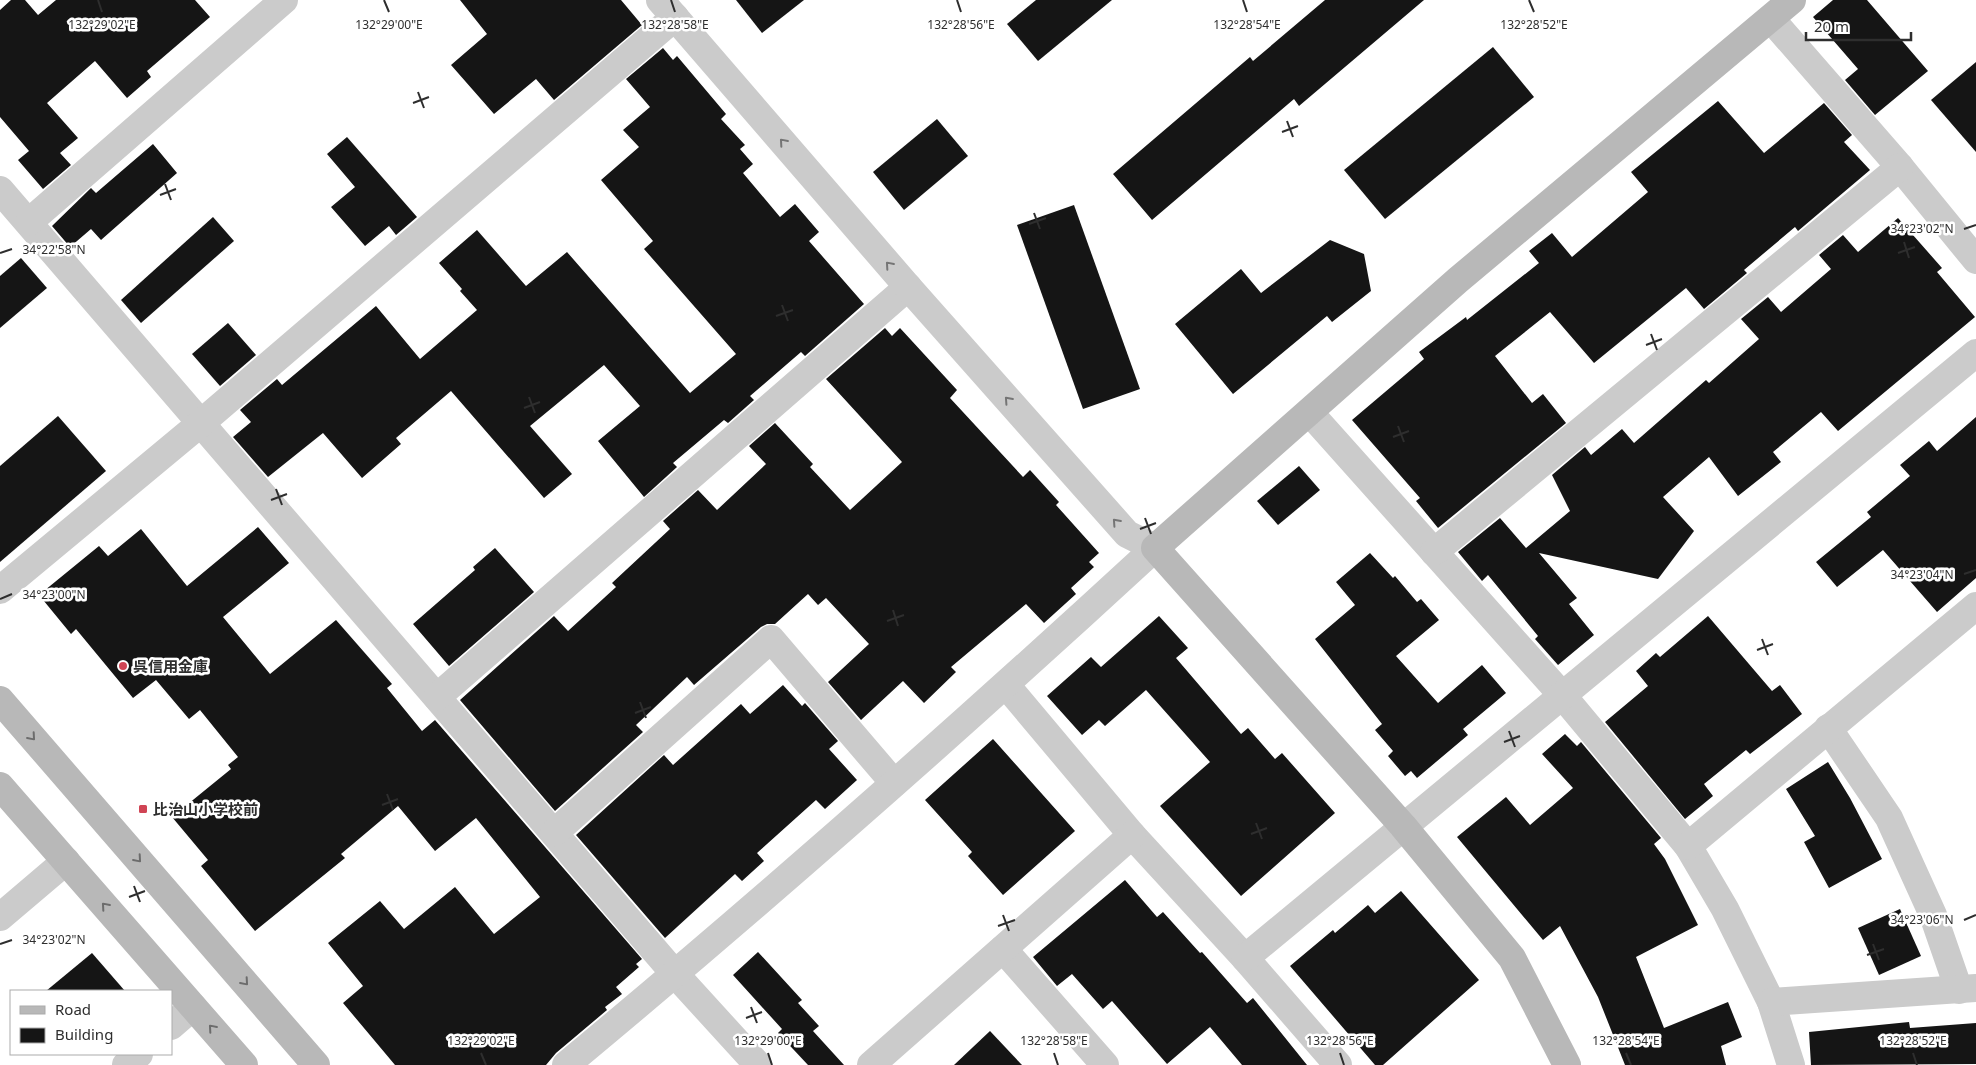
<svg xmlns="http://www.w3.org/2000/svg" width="1976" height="1065" font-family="'Noto Sans','Noto Sans JP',sans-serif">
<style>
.building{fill:#151515}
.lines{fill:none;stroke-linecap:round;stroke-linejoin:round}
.street{stroke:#cbcbcb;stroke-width:28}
.secondary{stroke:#b8b8b8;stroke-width:28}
.oneway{stroke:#757575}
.oneway2{stroke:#6c6c6c}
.ticks{fill:none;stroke:#2e2e2e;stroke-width:2}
.poi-dot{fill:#d04454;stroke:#fff;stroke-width:2}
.labels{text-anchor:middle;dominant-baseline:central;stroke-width:5;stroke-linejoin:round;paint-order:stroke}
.poi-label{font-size:15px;font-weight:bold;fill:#2e2e2e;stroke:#fff;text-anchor:start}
.ticks-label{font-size:12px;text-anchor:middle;fill:#2e2e2e;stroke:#fff;stroke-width:5;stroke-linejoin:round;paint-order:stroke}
</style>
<rect width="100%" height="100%" fill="#fff"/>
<g class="building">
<polygon points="11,0 25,0 38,15 56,0 195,0 210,17 147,71 151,77 127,98 95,61 47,103 78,138 60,153 71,165 43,189 18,160 29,151 0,117 0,10"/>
<polygon points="460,0 621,0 642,25 554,100 536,79 494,114 451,65 487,34"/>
<polygon points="736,0 804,0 762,33"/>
<polygon points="1036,0 1112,0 1038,61 1007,24"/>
<polygon points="1325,0 1424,0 1299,106 1294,99 1152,220 1113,174 1250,57 1253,61"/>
<polygon points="1833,0 1867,0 1928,71 1875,115 1845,80 1858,69 1813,17"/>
<polygon points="1493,47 1534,97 1385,219 1344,170"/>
<polygon points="663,48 673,60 677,56 726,114 721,119 745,145 740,149 753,164 743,173 780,217 795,204 819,232 809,241 864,304 805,356 801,352 750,396 754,400 728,423 724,420 673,463 677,467 644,497 598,441 640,406 604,365 530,426 572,474 544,498 451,391 396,438 401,444 362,478 323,433 268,477 233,437 251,422 240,410 277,379 282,385 376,306 420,359 477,310 460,291 462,289 439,263 477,230 526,286 567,252 690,393 736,354 644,249 653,241 601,180 639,147 623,130 650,107 626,79"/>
<polygon points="1976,62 1976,152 1931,100"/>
<polygon points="1718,101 1764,153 1824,103 1852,135 1844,142 1870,170 1798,231 1795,227 1744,270 1747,273 1704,309 1686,288 1594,363 1550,312 1495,356 1532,403 1543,394 1566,423 1438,528 1416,501 1420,498 1352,420 1424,359 1419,352 1466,317 1467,320 1539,263 1529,251 1552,233 1572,257 1648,192 1631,172"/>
<polygon points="937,119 968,156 904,210 873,172"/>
<polygon points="347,137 417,217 396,235 389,226 365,246 331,207 355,187 327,154"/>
<polygon points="153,144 177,173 101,240 91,229 70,247 52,226 91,188 96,193"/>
<polygon points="1074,205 1140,389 1083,409 1017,225"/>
<polygon points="213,217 234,241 141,323 121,300"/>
<polygon points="1898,218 1942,268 1937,272 1975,317 1838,431 1821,412 1773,452 1781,462 1738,496 1709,457 1663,497 1694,531 1658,579 1539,553 1577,598 1569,604 1594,635 1558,665 1535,639 1538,636 1488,575 1482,581 1458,552 1500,518 1526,548 1570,511 1552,475 1585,447 1591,455 1622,429 1634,443 1706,380 1709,383 1759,339 1741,319 1768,297 1781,312 1831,269 1819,255 1843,235 1858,252"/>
<polygon points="1330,240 1364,254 1371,291 1332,322 1327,316 1233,394 1175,324 1241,269 1261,293"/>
<polygon points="21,258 47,288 0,328 0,276"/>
<polygon points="228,323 256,355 220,386 192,354"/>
<polygon points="885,328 892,336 900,328 957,390 950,398 1023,477 1030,470 1059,502 1056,505 1099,553 1089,562 1094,567 1071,588 1076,594 1044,623 1026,604 951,667 956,672 924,703 903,681 861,720 828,682 869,644 826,598 818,605 808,594 775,624 767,624 761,627 694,685 687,677 636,725 643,732 555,811 460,700 554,616 568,631 616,587 612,583 670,529 663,521 698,490 717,510 766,464 749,446 775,423 813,464 810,467 850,510 902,462 826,379"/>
<polygon points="58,416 106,471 0,562 0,466"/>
<polygon points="1976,417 1976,578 1937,612 1883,550 1837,587 1816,562 1871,517 1867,512 1910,476 1900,465 1929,441 1937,451"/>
<polygon points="1299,466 1320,490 1278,525 1257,501"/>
<polygon points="258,527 289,563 223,617 270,674 336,620 392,684 387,688 422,731 435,720 642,959 636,964 639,967 616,987 622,994 605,1007 607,1010 556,1053 546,1065 395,1065 343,1003 363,986 328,943 380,901 404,929 455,887 494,934 540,897 476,818 435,851 398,806 341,854 345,858 255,931 201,866 208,860 172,817 231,769 228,765 238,757 200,710 189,719 156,680 133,698 76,629 71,634 39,595 99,546 108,556 141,529 187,586"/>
<polygon points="495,548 534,592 449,666 413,624 475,570 473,567"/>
<polygon points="1370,553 1393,578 1395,576 1417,602 1421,599 1439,620 1396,656 1438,703 1482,665 1506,693 1463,729 1468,735 1417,778 1411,771 1405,776 1388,756 1393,751 1375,730 1382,724 1315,639 1355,605 1336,582"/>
<polygon points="1159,616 1188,648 1176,658 1241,734 1248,728 1275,759 1282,753 1335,813 1241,896 1160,806 1210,762 1146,690 1105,726 1099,720 1082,735 1047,696 1091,657 1101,667"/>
<polygon points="1708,616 1772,691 1780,685 1802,714 1750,754 1746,750 1704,784 1713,796 1685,819 1605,722 1648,686 1636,671 1656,653 1660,657"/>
<polygon points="783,685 802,706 805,703 838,741 829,749 857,780 825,809 816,800 757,853 764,861 742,881 735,874 665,938 576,835 664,755 673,765 741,704 750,714"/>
<polygon points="1565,734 1577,746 1581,742 1661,838 1654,844 1665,859 1698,925 1636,957 1664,1028 1728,1002 1742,1037 1721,1046 1726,1065 1625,1065 1598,997 1560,926 1543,940 1457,837 1506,797 1530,825 1573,788 1542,754"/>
<polygon points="993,739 1075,831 1003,895 968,856 972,852 925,800"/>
<polygon points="1828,762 1850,798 1882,859 1829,888 1804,842 1815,836 1786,789"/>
<polygon points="1125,880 1157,917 1163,912 1200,953 1202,952 1247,1003 1253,998 1307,1065 1242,1065 1210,1027 1167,1064 1112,1001 1103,1009 1072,974 1057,986 1033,957"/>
<polygon points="1401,891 1479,980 1383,1065 1375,1065 1290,966 1333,930 1335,933 1368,905 1375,913"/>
<polygon points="1900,909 1921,956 1879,975 1858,928"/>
<polygon points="758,952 802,1000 798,1003 819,1026 813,1031 844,1065 808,1065 778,1033 782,1029 733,975"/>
<polygon points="92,953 125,991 46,991"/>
<polygon points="1909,1022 1910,1028 1976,1023 1976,1064 1811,1065 1809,1032"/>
<polygon points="990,1031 1022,1065 954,1065"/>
</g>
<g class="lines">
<g class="street">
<polyline points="1771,19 1900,167 1976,260"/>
<polyline points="0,190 675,974 758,1065"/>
<polyline points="29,222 284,0"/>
<polyline points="1310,413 1562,695 1688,846 1725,909 1771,1002 1791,1065"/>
<polyline points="1434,552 1900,167"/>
<polyline points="0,590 201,423 675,17"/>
<polyline points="1006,685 1132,835 1245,958 1338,1065"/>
<polyline points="437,697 908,287"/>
<polyline points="1828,728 1889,818 1933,915 1959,990"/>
<polyline points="554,833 771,639 894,783"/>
<polyline points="1688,846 1976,606"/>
<polyline points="0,917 66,861"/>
<polyline points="1003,949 1105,1065"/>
<polyline points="1245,958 1976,353"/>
<polyline points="1771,1002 1976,988"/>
<polyline points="171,1026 193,1007"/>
<polyline points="126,1065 139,1054"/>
<path d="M566 1065C767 898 963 725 1155 548L1127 534 908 287 660 0"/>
<polyline points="871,1065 1132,835"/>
</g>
<g class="secondary">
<polyline points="0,700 316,1065"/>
<polyline points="0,786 244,1065"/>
<polyline points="1567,1065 1512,958 1403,826 1155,548 1458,280 1792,0"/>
</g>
</g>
<defs><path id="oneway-chevron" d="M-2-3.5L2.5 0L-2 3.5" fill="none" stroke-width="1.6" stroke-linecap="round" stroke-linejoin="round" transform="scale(1.25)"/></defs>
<g class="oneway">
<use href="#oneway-chevron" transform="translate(783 142) rotate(-131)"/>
<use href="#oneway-chevron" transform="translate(889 265) rotate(-131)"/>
<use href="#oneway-chevron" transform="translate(1008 400) rotate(-132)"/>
<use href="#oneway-chevron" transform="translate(1116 522) rotate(-132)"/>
</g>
<g class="oneway2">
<use href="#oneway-chevron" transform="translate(32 737) rotate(49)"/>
<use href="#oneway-chevron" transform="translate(138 859) rotate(49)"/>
<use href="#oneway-chevron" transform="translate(105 906) rotate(-131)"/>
<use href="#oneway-chevron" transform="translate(245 982) rotate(49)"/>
<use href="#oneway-chevron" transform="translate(212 1028) rotate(-131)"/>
</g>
<path class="ticks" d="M98 0 102 12M384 0 389 12M671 0 675 12M957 0 961 12M1243 0 1247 12M1529 0 1534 12M418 92 424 108M413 103 429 97M1287 121 1293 137M1282 132 1298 126M165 184 171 200M160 195 176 189M1034 213 1040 229M1029 224 1046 218M1964 229 1976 225M1904 242 1909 258M0 253 12 249M1898 253 1915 247M782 305 788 321M776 316 793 310M1651 334 1657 350M1646 345 1662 339M529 397 535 413M524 408 540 402M1398 426 1404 442M1393 437 1409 431M276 489 282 505M271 500 287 494M1145 518 1151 534M1140 529 1156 523M1964 574 1976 570M0 599 12 594M893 610 898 626M887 621 904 615M1762 639 1768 655M1757 650 1773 644M640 702 646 718M635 713 651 707M1509 731 1515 747M1504 742 1520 736M387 794 393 810M382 805 398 799M1256 823 1262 839M1251 834 1267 828M134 886 140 902M129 897 145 891M1003 915 1009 931M1964 920 1976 915M998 926 1015 920M0 944 12 940M1873 944 1879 960M1867 955 1884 949M751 1007 757 1023M746 1018 762 1012M481 1053 486 1065M768 1053 772 1065M1054 1053 1058 1065M1340 1053 1344 1065M1626 1053 1631 1065M1913 1053 1917 1065"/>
<g class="poi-dot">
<circle cx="123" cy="666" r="5"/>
<rect x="138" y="804" width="10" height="10" rx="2.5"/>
</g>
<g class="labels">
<g class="poi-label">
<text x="133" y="666">呉信用金庫</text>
<text x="153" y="809">比治山小学校前</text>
</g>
</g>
<g class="ticks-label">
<text x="102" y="29">132°29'02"E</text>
<text x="389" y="29">132°29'00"E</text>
<text x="675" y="29">132°28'58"E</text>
<text x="961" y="29">132°28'56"E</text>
<text x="1247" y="29">132°28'54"E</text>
<text x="1534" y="29">132°28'52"E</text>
<text x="1922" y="233">34°23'02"N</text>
<text x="54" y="254">34°22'58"N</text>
<text x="1922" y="579">34°23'04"N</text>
<text x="54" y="599">34°23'00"N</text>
<text x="1922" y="924">34°23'06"N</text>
<text x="54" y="944">34°23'02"N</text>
<text x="481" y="1045">132°29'02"E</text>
<text x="768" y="1045">132°29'00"E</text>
<text x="1054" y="1045">132°28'58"E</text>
<text x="1340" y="1045">132°28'56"E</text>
<text x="1626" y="1045">132°28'54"E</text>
<text x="1913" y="1045">132°28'52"E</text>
</g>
<rect x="10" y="990" width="162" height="65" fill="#ffffff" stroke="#ababab"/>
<rect x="20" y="1006" width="25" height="8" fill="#b8b8b8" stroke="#ababab"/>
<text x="55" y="1015" font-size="15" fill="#2e2e2e">Road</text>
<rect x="20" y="1028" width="25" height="15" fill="#151515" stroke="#ababab"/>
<text x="55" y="1040" font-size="15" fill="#2e2e2e">Building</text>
<path d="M1806 32v8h105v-8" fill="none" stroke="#2e2e2e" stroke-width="2.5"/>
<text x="1814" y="32" font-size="15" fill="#2e2e2e" stroke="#ffffff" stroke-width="4" paint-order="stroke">20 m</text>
</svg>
